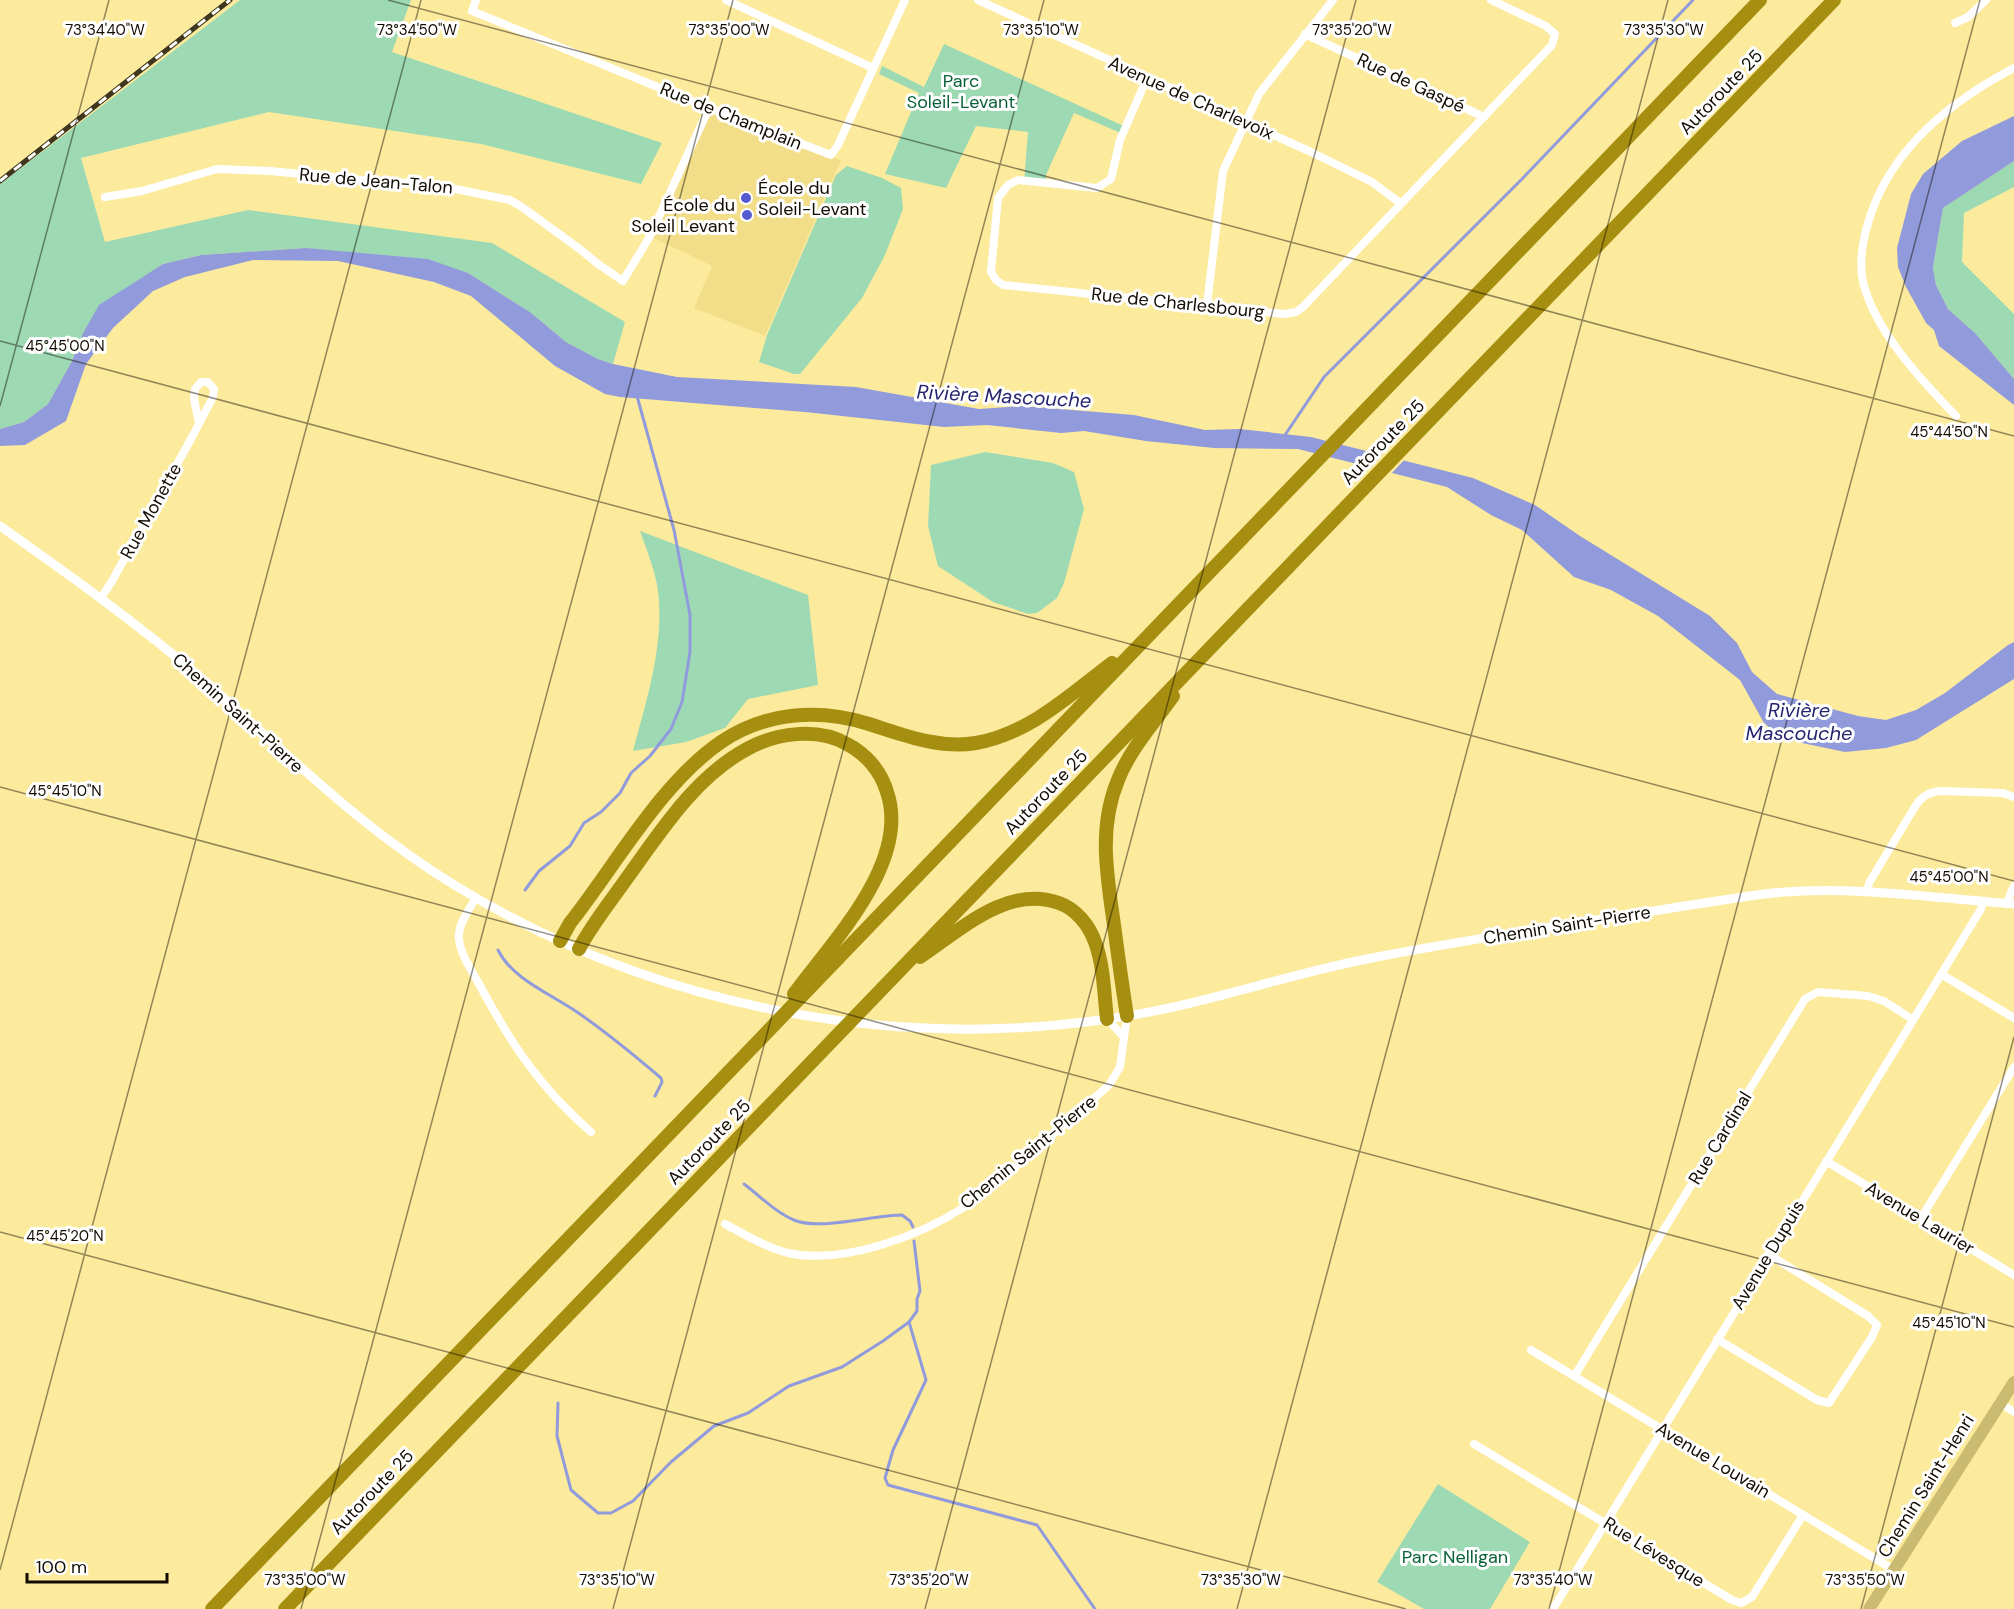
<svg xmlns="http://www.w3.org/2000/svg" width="2014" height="1609" font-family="'DM Sans',sans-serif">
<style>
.built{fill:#f2de88}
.green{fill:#9ddab4}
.water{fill:#919bdc}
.pier{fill:#fcea9d}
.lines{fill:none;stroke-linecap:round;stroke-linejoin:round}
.stream{stroke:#919bdc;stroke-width:3}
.minor{stroke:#fff;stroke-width:8}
.tertiary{stroke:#fff;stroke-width:9}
.primary{stroke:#cabb70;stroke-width:12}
.motorway{stroke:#a68e10;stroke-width:14}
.rail-casing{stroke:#3e361e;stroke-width:5}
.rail{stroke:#fff;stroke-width:3;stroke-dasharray:9;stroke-linecap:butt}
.ticks{fill:none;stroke:#120c00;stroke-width:1.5;stroke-opacity:0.45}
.poi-dot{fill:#555ad1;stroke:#fff;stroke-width:2}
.labels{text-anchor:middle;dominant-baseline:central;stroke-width:6;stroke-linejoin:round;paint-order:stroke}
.park-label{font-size:18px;fill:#096139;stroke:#fff}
.street-label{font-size:18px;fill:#120c00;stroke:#fff}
.poi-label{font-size:18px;fill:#120c00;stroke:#fff;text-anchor:start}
.water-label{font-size:20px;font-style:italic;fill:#252570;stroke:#fff}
.ticks-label{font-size:15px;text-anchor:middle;fill:#120c00;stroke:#fff;stroke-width:6;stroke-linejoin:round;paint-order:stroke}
</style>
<rect width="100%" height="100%" fill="#fcea9d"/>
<polygon class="built" points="708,111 841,160 765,336 694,308 712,266 650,236"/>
<g class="green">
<polygon points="240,0 411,0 392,52 662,143 641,184 481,144 269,112 81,158 105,242 248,210 492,243 625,322 613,364 598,359 566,342 530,312 468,273 306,248 201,255 163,264 82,335 72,361 48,404 24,422 0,429 0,184"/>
<polygon points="944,44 1126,127 1123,134 1074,113 1046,175 1046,185 1024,183 1028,132 976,126 946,188 885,174 919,93 879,74 882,66 924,87"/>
<polygon points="2014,161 2014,187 1964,213 1962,262 2014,314 2014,379 1975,333 1948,309 1936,285 1933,266 1943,208"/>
<polygon points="847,166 882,178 901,188 903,209 885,255 862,298 800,374 794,374 759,362 767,335 836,175"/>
<polygon points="985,452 1053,463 1074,472 1084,509 1064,583 1057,598 1037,613 1028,614 993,602 938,566 928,526 931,465"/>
<path d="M640 531 808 595 818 685 748 699 725 728 686 742 633 751C646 702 662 653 659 602 658 577 648 554 640 531Z"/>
<polygon points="1438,1484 1530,1542 1490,1609 1424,1609 1377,1582"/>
</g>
<g class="water">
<polygon points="2014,116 2014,161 1943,208 1933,267 1936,285 1948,309 1975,333 2014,379 2014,405 1939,346 1934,330 1926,323 1906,287 1898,267 1897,248 1911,194 1923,174 1962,141"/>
<polygon points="306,248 428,259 468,273 530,312 566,342 598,359 613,364 677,377 856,387 979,409 1023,406 1134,415 1205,430 1240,429 1311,437 1473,478 1535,505 1580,536 1710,616 1737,643 1752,672 1777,694 1858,716 1886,720 1916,710 1945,693 2008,645 2014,642 2014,679 1916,740 1886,748 1845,752 1783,739 1764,723 1740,680 1658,616 1611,590 1574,577 1522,530 1491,515 1447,487 1298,449 1214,448 1146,441 1084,431 1061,433 987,425 944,427 805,412 620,397 605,394 555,366 471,296 434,282 338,261 253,260 185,277 153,291 113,328 86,364 66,421 25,445 0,446 0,429 24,422 48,404 72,361 82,335 99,305 163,264 201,255"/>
</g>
<polygon class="pier" points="1384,453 1406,458 1390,475 1368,470"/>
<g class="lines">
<g class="stream">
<polyline points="1285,435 1324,377 1522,179 1693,0"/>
<polyline points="525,890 539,871 570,846 584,823 601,812 620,793 631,773 650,756 671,729 682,702 690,652 690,615 674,530 637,396"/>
<path d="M498 950C512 979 551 994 577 1012 606 1032 634 1055 661 1078L662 1082 655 1096"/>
<path d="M744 1184C760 1196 775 1212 794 1220 820 1231 873 1215 902 1215L910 1221 913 1227"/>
<polyline points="909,1322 926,1380 893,1450 885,1478 888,1485 1037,1525 1095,1609"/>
<polyline points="558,1403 557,1436 571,1490 598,1513 611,1513 633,1501 671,1462 714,1426 748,1413 789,1386 842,1367 883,1341 909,1322 917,1311 917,1299 920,1291 914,1241"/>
</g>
<g class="minor">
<polyline points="476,0 472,11 709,108 831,155 838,145 905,0"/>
<polyline points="726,0 873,68"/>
<polyline points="978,0 1311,152 1372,182 1400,203"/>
<polyline points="1955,23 1968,17 1986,0"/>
<polyline points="1305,34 1484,117"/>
<polyline points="1147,78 1120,140 1111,179 1097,188 1018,180 1008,185 998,198 991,272 996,280 1003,285 1285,314 1296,312 1303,307 1552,45 1555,34 1546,26 1491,0"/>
<polyline points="105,197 142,191 217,169 270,171 373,181 431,184 510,200 522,207 581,250 598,264 623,281 650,236 709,108"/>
<polyline points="1207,305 1223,171 1259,94 1333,0"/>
<path d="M1956 416C1921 380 1875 331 1863 282 1859 262 1862 243 1868 223 1889 150 1949 102 2014 68"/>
<polyline points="101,598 112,581 191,439 213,397 214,389 208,382 201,382 195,389 194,399 199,423"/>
<path d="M1867 892 1869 883 1916 805C1922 796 1931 791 1943 791L2003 793 2014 797"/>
<path d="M476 898C470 908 459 923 459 935 458 951 471 969 478 982 510 1042 539 1087 591 1132"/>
<polyline points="2006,904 2014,886"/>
<polyline points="1941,974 2014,1018"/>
<polyline points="1107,1019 1123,1036"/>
<polyline points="1826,1161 2014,1275"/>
<polyline points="1921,1218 2014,1067"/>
<path d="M725 1224C745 1235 766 1247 788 1253 843 1265 920 1236 966 1206 987 1191 1007 1174 1027 1157 1055 1133 1082 1109 1109 1085L1120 1067 1127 1016"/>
<polyline points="1717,1339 1817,1400 1829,1403 1872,1337 1877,1325 1868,1316 1768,1254"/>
<polyline points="1531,1350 1894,1570"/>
<polyline points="1575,1375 1805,999 1818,992 1868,996 1884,1001 1912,1019"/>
<polyline points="2000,1403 2014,1412"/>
<polyline points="1474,1444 1732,1600 1741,1603 1752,1597 1803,1515"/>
<polyline points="1553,1609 1981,909 1983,901"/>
</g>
<path class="tertiary" d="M0 526C69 575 137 623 201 678 286 752 359 827 456 886 655 1008 897 1054 1127 1016 1207 1003 1283 976 1362 960 1426 947 1490 937 1553 927 1623 916 1694 904 1764 894 1847 884 1931 898 2014 904"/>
<polyline class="primary" points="1869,1609 2014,1382"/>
<g class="motorway">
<path d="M560 941 570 923C615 866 661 783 721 742 765 712 819 708 869 724 904 735 939 749 976 743 1029 734 1071 694 1112 663"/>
<path d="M579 949C592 924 611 901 627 878 661 831 695 777 747 749 776 733 817 727 847 744 866 754 881 771 887 792 911 862 832 942 794 994"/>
<path d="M920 957C959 931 1008 884 1059 903 1076 909 1089 925 1095 942 1104 966 1104 994 1107 1019"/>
<path d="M1127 1016C1122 985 1118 955 1114 925 1107 875 1098 828 1118 780 1130 749 1154 723 1173 696"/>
<polyline points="212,1609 1760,0"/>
<polyline points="285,1609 1834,0"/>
</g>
<defs>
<polyline id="rail" points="0,181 230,0"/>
</defs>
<use href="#rail" class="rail-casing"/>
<use href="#rail" class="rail"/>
</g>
<path class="ticks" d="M388 0 2014 436M0 341 2014 881M0 406 109 0M0 787 2014 1327M0 1232 1406 1609M0 1570 421 0M301 1609 733 0M613 1609 1044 0M925 1609 1356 0M1237 1609 1668 0M1549 1609 1980 0M1861 1609 2014 1037"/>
<g class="poi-dot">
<circle cx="746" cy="198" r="6"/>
<circle cx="747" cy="215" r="6"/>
</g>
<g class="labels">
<g class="park-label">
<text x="961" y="81">Parc<tspan x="961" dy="21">Soleil-Levant</tspan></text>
<text x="1455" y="1557">Parc Nelligan</text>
</g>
<g class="street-label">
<text transform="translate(1411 83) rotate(25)">Rue de Gaspé</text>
<text transform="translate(1721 92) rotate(-46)">Autoroute 25</text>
<text transform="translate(1191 98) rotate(24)">Avenue de Charlevoix</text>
<text transform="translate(731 116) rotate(22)">Rue de Champlain</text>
<text transform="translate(376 181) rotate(5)">Rue de Jean-Talon</text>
<text transform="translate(1178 303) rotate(6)">Rue de Charlesbourg</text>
<text transform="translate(1383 442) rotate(-46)">Autoroute 25</text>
<text transform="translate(151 511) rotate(-61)">Rue Monette</text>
<text transform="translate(238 713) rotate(42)">Chemin Saint-Pierre</text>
<text transform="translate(1046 792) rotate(-46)">Autoroute 25</text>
<text transform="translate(1567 925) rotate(-9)">Chemin Saint-Pierre</text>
<text transform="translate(1720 1138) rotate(-59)">Rue Cardinal</text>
<text transform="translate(709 1142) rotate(-46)">Autoroute 25</text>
<text transform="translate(1028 1152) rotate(-39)">Chemin Saint-Pierre</text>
<text transform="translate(1920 1218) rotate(31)">Avenue Laurier</text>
<text transform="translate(1768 1255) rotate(-59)">Avenue Dupuis</text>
<text transform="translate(1713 1460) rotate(31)">Avenue Louvain</text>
<text transform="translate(1926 1486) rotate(-58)">Chemin Saint-Henri</text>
<text transform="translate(372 1492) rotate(-46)">Autoroute 25</text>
<text transform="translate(1654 1552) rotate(32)">Rue Lévesque</text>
</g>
<g class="poi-label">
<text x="758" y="188">École du<tspan x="758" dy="21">Soleil-Levant</tspan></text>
<text x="735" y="205" text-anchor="end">École du<tspan x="735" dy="21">Soleil Levant</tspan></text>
</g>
<g class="water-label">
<text transform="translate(1004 396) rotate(3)">Rivière Mascouche</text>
<text x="1799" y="710">Rivière<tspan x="1799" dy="23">Mascouche</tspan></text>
</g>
</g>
<g class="ticks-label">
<text x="105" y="35">73°34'40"W</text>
<text x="417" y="35">73°34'50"W</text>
<text x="729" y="35">73°35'00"W</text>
<text x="1041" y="35">73°35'10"W</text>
<text x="1352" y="35">73°35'20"W</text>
<text x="1664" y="35">73°35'30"W</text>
<text x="65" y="351">45°45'00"N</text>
<text x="1949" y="437">45°44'50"N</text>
<text x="65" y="796">45°45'10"N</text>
<text x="1949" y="882">45°45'00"N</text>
<text x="65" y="1241">45°45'20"N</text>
<text x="1949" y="1328">45°45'10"N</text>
<text x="305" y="1585">73°35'00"W</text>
<text x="617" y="1585">73°35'10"W</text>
<text x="929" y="1585">73°35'20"W</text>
<text x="1241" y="1585">73°35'30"W</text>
<text x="1553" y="1585">73°35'40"W</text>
<text x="1865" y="1585">73°35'50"W</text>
</g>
<path d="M27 1573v9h140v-9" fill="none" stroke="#120c00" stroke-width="3"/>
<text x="36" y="1573" font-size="18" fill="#120c00" stroke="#ffffff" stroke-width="4.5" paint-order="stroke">100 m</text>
</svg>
